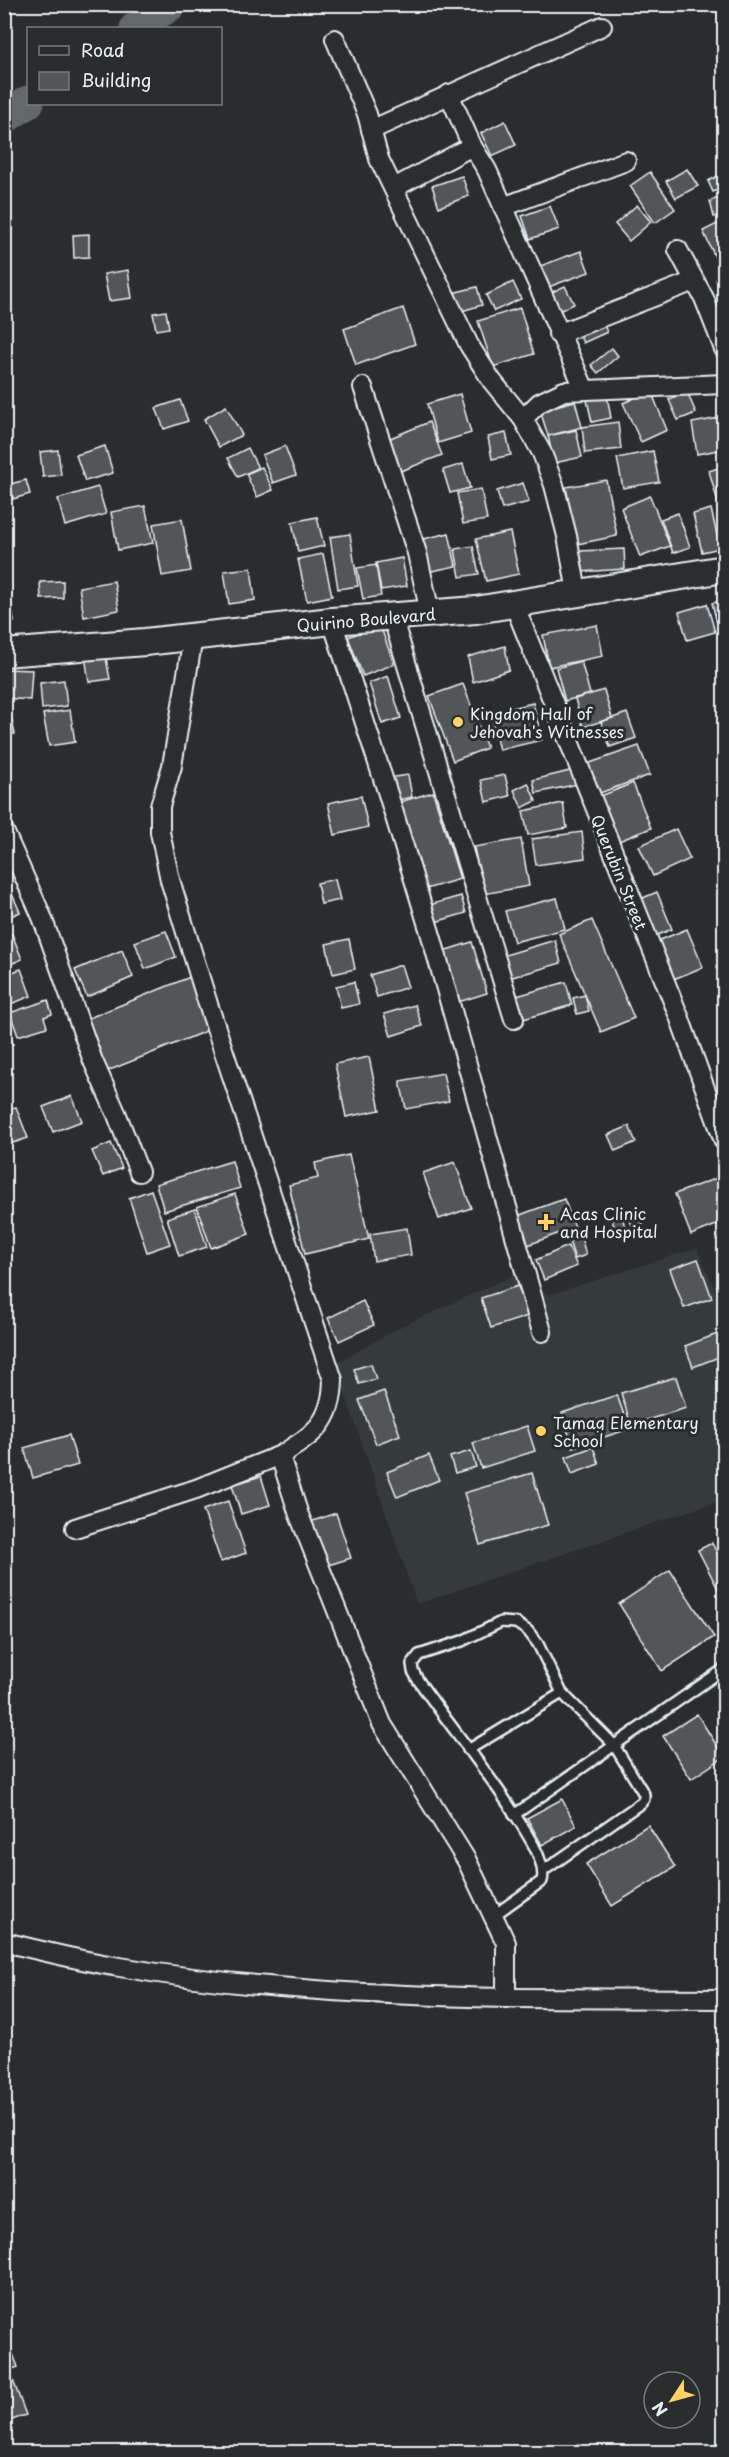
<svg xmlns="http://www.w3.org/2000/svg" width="729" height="2457" font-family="'Playpen Sans',sans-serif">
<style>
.built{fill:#363a3b}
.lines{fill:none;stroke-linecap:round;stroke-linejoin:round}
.river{stroke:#63686b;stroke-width:33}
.building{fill:#535759;stroke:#e8f1f8;stroke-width:1.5}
.lane-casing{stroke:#e8f1f8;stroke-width:14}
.street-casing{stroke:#e8f1f8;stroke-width:22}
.secondary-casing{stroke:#e8f1f8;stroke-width:30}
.lane{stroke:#2a2d2e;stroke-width:9}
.street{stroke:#2a2d2e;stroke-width:18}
.secondary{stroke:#2a2d2e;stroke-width:26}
.poi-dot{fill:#ffd166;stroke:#2a2d2e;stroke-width:2}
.labels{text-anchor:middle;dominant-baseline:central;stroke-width:6;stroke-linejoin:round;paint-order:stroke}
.street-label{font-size:16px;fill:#e8f1f8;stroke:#2a2d2e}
.poi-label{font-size:16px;fill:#e8f1f8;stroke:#2a2d2e;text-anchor:start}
</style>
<rect width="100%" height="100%" fill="#2a2d2e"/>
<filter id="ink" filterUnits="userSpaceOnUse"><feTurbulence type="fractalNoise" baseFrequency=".0167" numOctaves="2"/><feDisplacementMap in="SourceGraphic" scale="12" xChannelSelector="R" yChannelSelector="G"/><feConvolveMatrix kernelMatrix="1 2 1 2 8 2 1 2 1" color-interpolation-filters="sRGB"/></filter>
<g filter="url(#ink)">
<polygon class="built" points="697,1248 724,1310 724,1499 417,1604 335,1364 402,1326 516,1274 549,1295"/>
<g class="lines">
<g class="river">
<polyline points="136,28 171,4"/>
<polyline points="4,118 28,102"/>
</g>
</g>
<g class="building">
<polygon points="505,121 516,145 492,156 481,133"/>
<polygon points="687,169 698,186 676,198 666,181"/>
<polygon points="650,172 675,209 655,223 630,186"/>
<polygon points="724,173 724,187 713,192 708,181"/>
<polygon points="462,176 469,196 439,207 432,186"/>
<polygon points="724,196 724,214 714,217 710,201"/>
<polygon points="637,205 651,222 629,241 615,224"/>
<polygon points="550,206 559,229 530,239 522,216"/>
<polygon points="721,222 724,231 724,271 722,272 703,231"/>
<polygon points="89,234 89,257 74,258 73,235"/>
<polygon points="581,251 589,272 543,289 535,268"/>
<polygon points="128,270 132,298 109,301 104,274"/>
<polygon points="724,275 724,297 716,279"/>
<polygon points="513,282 521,299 494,311 486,295"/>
<polygon points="565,286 574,304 559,311 550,293"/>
<polygon points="477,287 482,305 458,312 452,293"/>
<polygon points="403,308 415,344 356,365 344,329"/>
<polygon points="520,308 534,354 493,367 478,321"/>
<polygon points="166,311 169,328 156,330 153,313"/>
<polygon points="604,325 607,332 583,343 580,336"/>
<polygon points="612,348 618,356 598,373 591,365"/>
<polygon points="651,391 667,430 641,442 623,403"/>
<polygon points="687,392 696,413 678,420 669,400"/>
<polygon points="460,394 471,433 438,443 427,404"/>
<polygon points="607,396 611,418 592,422 587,400"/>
<polygon points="180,400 188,421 164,429 156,408"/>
<polygon points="575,401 582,427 548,436 540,410"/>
<polygon points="226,406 242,435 219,447 204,419"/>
<polygon points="724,417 724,449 697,454 692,423"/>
<polygon points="429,422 442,455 401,471 388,439"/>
<polygon points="618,422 621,449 585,453 582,427"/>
<polygon points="576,430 582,457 554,463 548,436"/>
<polygon points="506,433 511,455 492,459 488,437"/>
<polygon points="105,446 113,473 85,481 76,455"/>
<polygon points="285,446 296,475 273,483 262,455"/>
<polygon points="248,448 258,468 238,477 228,458"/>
<polygon points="58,450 61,475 43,477 40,452"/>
<polygon points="653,451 659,482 623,488 617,458"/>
<polygon points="463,464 470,488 450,493 443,470"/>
<polygon points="724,466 724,505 719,506 709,471"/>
<polygon points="262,467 273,490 257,497 246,474"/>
<polygon points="26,480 30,494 13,499 10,484"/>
<polygon points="606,480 617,536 577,544 566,487"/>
<polygon points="523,483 529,502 502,509 497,491"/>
<polygon points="98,487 106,514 65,526 58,499"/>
<polygon points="481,489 487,520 463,524 457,493"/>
<polygon points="650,496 670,546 640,557 621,508"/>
<polygon points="145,506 153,543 118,550 111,512"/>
<polygon points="711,509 720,548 702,552 693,514"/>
<polygon points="724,509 724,534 719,510"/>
<polygon points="678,513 690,547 673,553 661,519"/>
<polygon points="317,517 324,546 298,552 292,522"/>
<polygon points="182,519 191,571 162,576 153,524"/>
<polygon points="510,532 519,574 486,581 476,539"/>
<polygon points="449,533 456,566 427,572 419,540"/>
<polygon points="350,534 358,586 338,589 330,537"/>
<polygon points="473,546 479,574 460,577 455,549"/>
<polygon points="624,549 625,569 580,572 579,551"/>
<polygon points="323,554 332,596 307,601 298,559"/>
<polygon points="402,558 407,586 381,590 376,563"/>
<polygon points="376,565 381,596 363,599 357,568"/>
<polygon points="251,568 255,600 229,604 224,571"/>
<polygon points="63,581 63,598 41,599 40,582"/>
<polygon points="114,581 119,610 84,617 79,587"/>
<polygon points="724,600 724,625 718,627 712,603"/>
<polygon points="11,601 14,622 4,624 4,602"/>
<polygon points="707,604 715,632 687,640 679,612"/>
<polygon points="380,625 394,664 363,676 348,637"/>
<polygon points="597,625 603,656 549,667 543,635"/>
<polygon points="505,646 509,670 473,682 468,657"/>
<polygon points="105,653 110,679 89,682 85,656"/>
<polygon points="581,661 590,694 565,701 556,668"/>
<polygon points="4,669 32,670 30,700 4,698"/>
<polygon points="388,676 401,718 382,724 369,683"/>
<polygon points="64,680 67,706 42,709 40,683"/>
<polygon points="463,684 487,748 453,761 429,696"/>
<polygon points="604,690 612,718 583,727 575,699"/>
<polygon points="533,703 542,740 499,750 490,713"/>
<polygon points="9,708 15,734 4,736 4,709"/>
<polygon points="70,710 75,742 49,746 43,714"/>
<polygon points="627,713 636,738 610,747 601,722"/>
<polygon points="639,746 650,775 594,795 584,765"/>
<polygon points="574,770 578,784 536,793 533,780"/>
<polygon points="408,775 412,797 393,801 388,778"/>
<polygon points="505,775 510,796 486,802 481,780"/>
<polygon points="528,783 536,801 522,808 514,790"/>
<polygon points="633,783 651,828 614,843 596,798"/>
<polygon points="433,792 460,879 426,889 400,802"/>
<polygon points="361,796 368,827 335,835 328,803"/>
<polygon points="563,803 567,828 528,835 523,811"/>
<polygon points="676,829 690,859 653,876 639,846"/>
<polygon points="582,832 585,858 536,865 532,839"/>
<polygon points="521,839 529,886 483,894 474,847"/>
<polygon points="335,879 340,900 321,904 317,883"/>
<polygon points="6,880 20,912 4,919 4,881"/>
<polygon points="657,892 672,929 653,937 638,900"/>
<polygon points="461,896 466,913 435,922 429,905"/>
<polygon points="557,898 565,929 514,942 505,911"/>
<polygon points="592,920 634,1018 601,1032 559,934"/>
<polygon points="687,929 703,967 669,981 653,943"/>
<polygon points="166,931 176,957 145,969 135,942"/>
<polygon points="12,934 22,959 4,967 4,937"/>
<polygon points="349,939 355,969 333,974 326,944"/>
<polygon points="555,940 561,963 509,978 502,956"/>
<polygon points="472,942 487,993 455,1003 440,952"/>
<polygon points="122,950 133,977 87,997 75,970"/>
<polygon points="401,965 408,987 377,997 370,975"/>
<polygon points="21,969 31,996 6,1006 4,975"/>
<polygon points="190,977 211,1029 105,1072 84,1020"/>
<polygon points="354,982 359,1004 341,1008 336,986"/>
<polygon points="566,982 572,1005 520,1020 513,997"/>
<polygon points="585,995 589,1011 577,1014 573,998"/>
<polygon points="48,1000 52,1014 44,1017 47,1027 18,1036 10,1013"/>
<polygon points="415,1005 422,1026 391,1036 384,1014"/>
<polygon points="4,1021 13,1044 4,1046"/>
<polygon points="369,1057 380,1110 346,1117 335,1064"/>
<polygon points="443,1073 449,1101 406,1109 400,1081"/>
<polygon points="72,1096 82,1121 53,1132 43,1107"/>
<polygon points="16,1107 28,1138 4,1146 4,1111"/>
<polygon points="629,1126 636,1142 615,1151 608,1135"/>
<polygon points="111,1143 122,1168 103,1176 92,1151"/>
<polygon points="349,1155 369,1239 305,1254 289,1185 318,1178 315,1163"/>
<polygon points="232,1161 240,1188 164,1211 156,1184"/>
<polygon points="455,1162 471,1208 439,1219 423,1173"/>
<polygon points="722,1176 724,1183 724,1222 691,1235 675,1194"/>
<polygon points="151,1190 170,1244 147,1252 129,1198"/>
<polygon points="235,1194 249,1234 211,1248 197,1207"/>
<polygon points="564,1199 575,1227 528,1245 517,1216"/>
<polygon points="195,1209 207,1247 179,1256 167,1218"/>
<polygon points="637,1209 643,1225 634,1230 627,1213"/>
<polygon points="621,1214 627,1233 617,1236 611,1217"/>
<polygon points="407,1228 411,1255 374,1261 370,1234"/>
<polygon points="581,1237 586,1255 575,1259 569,1241"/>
<polygon points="568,1246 577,1266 544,1280 536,1260"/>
<polygon points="698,1259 712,1298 684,1308 670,1269"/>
<polygon points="724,1282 724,1301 717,1286"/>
<polygon points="518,1286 528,1316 491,1328 481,1298"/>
<polygon points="363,1301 374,1325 339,1341 328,1318"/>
<polygon points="720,1333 724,1346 724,1355 693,1367 685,1346"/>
<polygon points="371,1364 376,1379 359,1384 354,1369"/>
<polygon points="676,1377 686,1408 631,1425 621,1393"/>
<polygon points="384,1391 400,1435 376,1444 359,1400"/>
<polygon points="617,1395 629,1429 573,1447 562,1413"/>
<polygon points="527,1426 535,1451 481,1468 473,1443"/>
<polygon points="69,1435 78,1465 33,1478 24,1448"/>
<polygon points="593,1447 599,1464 572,1474 566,1457"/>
<polygon points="471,1451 476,1467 455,1473 450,1457"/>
<polygon points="429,1455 439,1480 397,1497 387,1472"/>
<polygon points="532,1473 548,1525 480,1545 464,1493"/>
<polygon points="261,1476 270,1505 241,1514 232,1485"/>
<polygon points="228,1501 246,1553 221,1562 203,1510"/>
<polygon points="336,1513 351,1558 325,1566 310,1522"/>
<polygon points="712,1543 724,1567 724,1585 718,1589 698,1550"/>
<polygon points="670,1570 714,1637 662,1671 619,1604"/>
<polygon points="697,1714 724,1757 691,1779 663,1736"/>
<polygon points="562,1799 576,1826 542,1845 527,1818"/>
<polygon points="648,1825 675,1867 612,1906 586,1864"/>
<polygon points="4,2331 18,2367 4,2372"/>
<polygon points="11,2375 26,2415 4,2423 4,2377"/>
</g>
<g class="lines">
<defs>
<g id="lane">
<polyline points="468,1750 562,1693"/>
<polyline points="514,1815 724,1669"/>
<path d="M493 1916 542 1881C545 1870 539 1856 534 1846 501 1787 456 1735 418 1680L413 1671 412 1664 419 1655 462 1641 501 1622 516 1623 528 1631 538 1644 562 1693 614 1745 644 1794V1799L641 1803 543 1871"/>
</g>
<g id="street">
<polyline points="335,39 367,114 379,159 469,345 492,381 523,419 542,453 554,485 567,536 577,592"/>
<polyline points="449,94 472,146"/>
<polyline points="371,130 602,26"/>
<polyline points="394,188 472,146 487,170 585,390"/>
<polyline points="503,207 626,161"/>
<polyline points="678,250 704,298 724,349"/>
<polyline points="558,334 694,281"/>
<polyline points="363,387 417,553 430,613"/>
<polyline points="523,419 539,403 564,391 724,384"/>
<polyline points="514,604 680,1019 724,1141"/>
<polyline points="392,616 514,1019"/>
<polyline points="332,621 388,794 432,939 542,1332"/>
<polyline points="4,831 42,917 93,1061 117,1115 139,1172"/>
<polyline points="75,1528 196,1489 281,1455"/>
<path d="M4 1942C43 1951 81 1961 120 1967 247 1989 377 1995 506 1998V1943L467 1861 382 1724 299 1515 282 1462 281 1455C314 1434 332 1423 333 1380L208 1004 170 880 160 832V806L172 766 193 637"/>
<polyline points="506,1998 724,1999"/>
</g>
<polyline id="secondary" points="4,653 145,642 332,621 476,610 724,569"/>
</defs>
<use href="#lane" class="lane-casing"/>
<use href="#street" class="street-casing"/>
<use href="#secondary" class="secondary-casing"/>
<use href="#lane" class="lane"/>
<use href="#street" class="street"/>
<use href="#secondary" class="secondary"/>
</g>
</g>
<g class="poi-dot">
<circle cx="458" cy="722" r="6"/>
<path d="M543 1213h6v6h6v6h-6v6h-6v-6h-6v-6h6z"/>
<circle cx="541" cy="1431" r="6"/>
</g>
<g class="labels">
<g class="street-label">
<text transform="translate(366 619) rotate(-5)">Quirino Boulevard</text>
<text transform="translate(620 872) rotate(68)">Querubin Street</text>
</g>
<g class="poi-label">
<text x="470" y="713">Kingdom Hall of<tspan x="470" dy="18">Jehovah's Witnesses</tspan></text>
<text x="560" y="1213">Acas Clinic<tspan x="560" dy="18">and Hospital</tspan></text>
<text x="553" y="1422">Tamag Elementary<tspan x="553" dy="18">School</tspan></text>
</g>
</g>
<rect width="729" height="2457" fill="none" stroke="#2a2d2e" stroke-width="24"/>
<rect x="12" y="12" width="705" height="2433" fill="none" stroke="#e8f1f8" stroke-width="2" filter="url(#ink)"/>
<rect x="27" y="27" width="195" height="78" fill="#2a2d2e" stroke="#767b7f" stroke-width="1.5"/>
<rect x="39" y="46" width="30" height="9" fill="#2a2d2e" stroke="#767b7f" stroke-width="1.5"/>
<text x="81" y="57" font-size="18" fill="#e8f1f8">Road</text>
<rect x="39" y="72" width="30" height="18" fill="#535759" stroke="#767b7f" stroke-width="1.5"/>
<text x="81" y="87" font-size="18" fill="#e8f1f8">Building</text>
<g transform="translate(672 2400) rotate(234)"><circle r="28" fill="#2a2d2e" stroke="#767b7f" stroke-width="1.5"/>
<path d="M0-4.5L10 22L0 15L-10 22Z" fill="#ffd166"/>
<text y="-9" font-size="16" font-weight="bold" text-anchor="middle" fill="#e8f1f8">N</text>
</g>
</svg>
